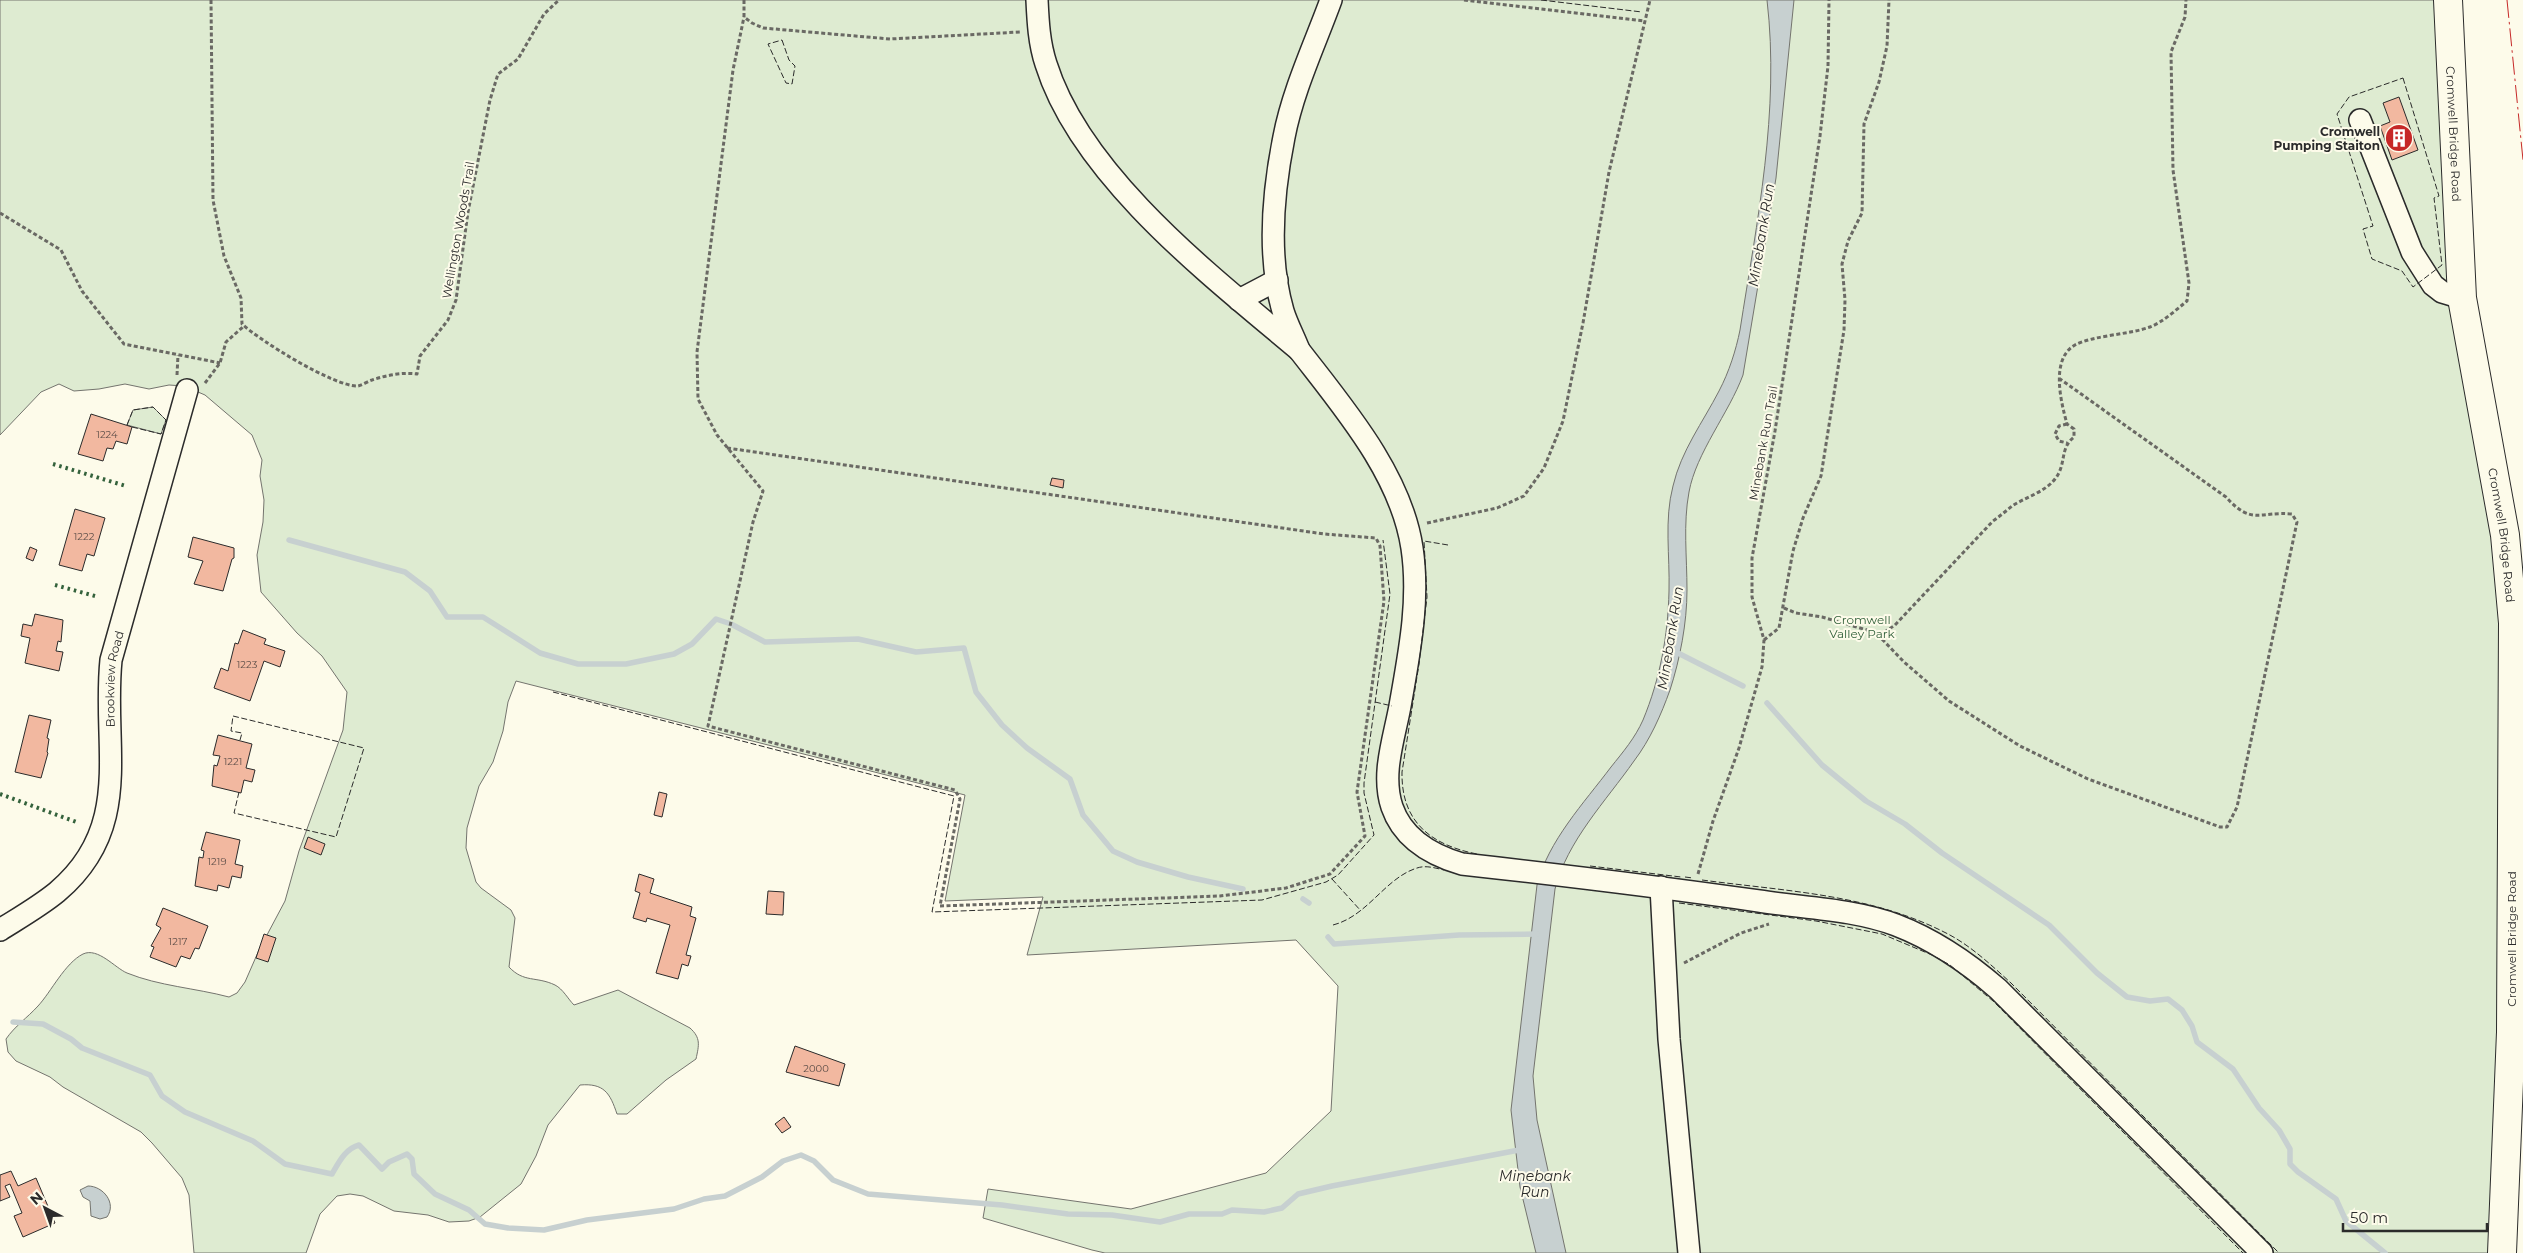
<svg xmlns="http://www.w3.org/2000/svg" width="2523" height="1253" font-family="Montserrat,sans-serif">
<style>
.green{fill:#deebd1;stroke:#74746e}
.water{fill:#c7d0d0;stroke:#74746e}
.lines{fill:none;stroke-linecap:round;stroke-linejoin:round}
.stream{stroke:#c7d0d0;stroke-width:5.5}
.building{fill:#f2b8a0;stroke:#2b2b2b}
.minor-casing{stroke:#2b2b2b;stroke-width:24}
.major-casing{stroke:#2b2b2b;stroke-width:30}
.path{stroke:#6a6964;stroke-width:3;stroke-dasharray:4 2.5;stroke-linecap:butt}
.minor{stroke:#fdfbea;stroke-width:21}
.major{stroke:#fdfbea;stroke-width:28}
.hedge{stroke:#34623c;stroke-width:4;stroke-dasharray:2.5 4;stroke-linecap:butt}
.fence{stroke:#2b2b2b;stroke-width:1;stroke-dasharray:6 2.5;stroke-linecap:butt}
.power{stroke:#c62828;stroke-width:1;stroke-dasharray:18 4 2.5 4;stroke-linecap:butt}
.labels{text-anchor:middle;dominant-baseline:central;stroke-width:4;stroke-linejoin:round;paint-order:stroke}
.number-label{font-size:10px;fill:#5d4e48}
.poi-label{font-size:12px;font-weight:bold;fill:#2b2b2b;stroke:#fdfbea;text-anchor:end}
.street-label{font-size:12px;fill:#2b2b2b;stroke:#fdfbea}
.park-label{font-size:12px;fill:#34623c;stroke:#fdfbea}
.water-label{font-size:14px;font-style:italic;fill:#2b2b2b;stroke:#fdfbea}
</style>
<rect width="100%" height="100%" fill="#fdfbea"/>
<g class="green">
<path d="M0 0H2438L2502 597 2501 1034 2490 1253H1105L1092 1250 983 1218 988 1189 1131 1209 1266 1173 1331 1111 1338 986 1296 940 1027 955 1043 897 945 901 965 795 516 681 508 702 503 731 493 762 479 786 467 828 466 848 476 882 481 888 511 910 515 918 509 967C524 983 536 976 555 985 563 989 568 999 574 1005L618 990 690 1028C701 1038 699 1045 696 1059L666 1080 627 1114H617C610 1093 604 1083 580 1085L548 1125 536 1156 521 1184 480 1217 469 1221 449 1222 428 1215 394 1211 363 1196 350 1194 337 1196 320 1214 306 1253H194L189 1195 182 1178 152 1143 141 1132 63 1087 50 1077 16 1061 8 1052 6 1039C15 1026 27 1018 38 1006 51 992 65 963 83 954 98 947 115 968 127 973 159 986 195 988 229 997L237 993 245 982 259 950 285 901 299 851 343 730 347 692 322 656 297 633 261 592 257 555 263 522 264 500 260 476 262 460 252 435 205 395 184 386 169 385 149 389 125 384 99 389 74 391 59 384 41 392 0 435Z"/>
<polygon points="153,407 166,420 161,434 127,425 133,410"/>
</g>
<g class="water">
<path d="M1767 0H1794L1776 178 1743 375C1729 413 1696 453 1689 492 1683 524 1687 557 1687 590 1687 623 1680 659 1670 690 1661 715 1650 740 1634 761 1606 801 1567 841 1555 889L1533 1076 1537 1120 1566 1253H1536L1520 1187 1511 1110 1537 885C1548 841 1584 803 1611 767 1623 752 1635 738 1643 720 1660 679 1668 636 1669 591 1670 556 1664 520 1673 486 1681 451 1703 422 1719 391 1729 372 1736 350 1740 330 1757 221 1780 111 1767 0Z"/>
<path d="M88 1186C103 1186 117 1203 107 1217L100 1219 91 1216 90 1201 83 1197 80 1190Z"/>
</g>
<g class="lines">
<g class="stream">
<polyline points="289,540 405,572 430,591 447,617 483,617 540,653 578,664 626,664 674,654 692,644 716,619 731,624 765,642 858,639 916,652 964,648 976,692 1002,725 1027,748 1070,779 1083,815 1113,851 1137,862 1188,877 1243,889"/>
<polyline points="1674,651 1743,686"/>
<polyline points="1767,703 1822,765 1866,801 1905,824 1942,853 2049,925 2097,973 2127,997 2150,1001 2168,999 2182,1010 2192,1026 2197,1042 2233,1069 2259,1108 2279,1130 2290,1149 2290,1164 2298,1172 2336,1199 2346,1221 2385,1253"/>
<polyline points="1303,899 1309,903"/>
<polyline points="1328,937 1334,944 1459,935 1537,934"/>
<path d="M13 1022 43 1024 71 1039 82 1048 150 1075 162 1096 185 1112 253 1141 285 1164 332 1174C339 1162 345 1149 359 1145L382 1169 389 1162 407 1154 412 1159 414 1174 435 1194 469 1210 485 1224 508 1228 544 1230 587 1220 674 1209 704 1199 725 1196 762 1177 783 1161 801 1155 814 1161 833 1180 868 1194 1002 1205 1068 1214 1112 1215 1160 1222 1189 1214H1222L1232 1210 1264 1212 1282 1208 1298 1194 1332 1186 1519 1150"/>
</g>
</g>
<g class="building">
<polygon points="2399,97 2418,150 2392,160 2380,126 2390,122 2383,103"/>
<polygon points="91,414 132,427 127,444 116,441 113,449 107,448 103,461 78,454"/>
<polygon points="1052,478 1064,480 1063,488 1050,485"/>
<polygon points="75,509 105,518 94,556 87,554 82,571 59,565"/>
<polygon points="193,537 234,548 234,558 232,559 223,591 194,584 203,561 188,557"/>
<polygon points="30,547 37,550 33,561 26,558"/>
<polygon points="35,614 63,620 61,642 58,641 56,651 63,652 59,671 25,663 30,638 21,636 23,624 32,626"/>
<polygon points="243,630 266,639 264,644 285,651 280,667 264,661 250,701 214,688 221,668 228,671 235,643 238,644"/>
<polygon points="29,715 51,720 47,738 49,739 47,752 48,753 41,778 15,772"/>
<polygon points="218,735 252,744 246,768 255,770 252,782 244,780 241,793 212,786 214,765 217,766 220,756 213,755"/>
<polygon points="659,792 667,794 662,817 654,815"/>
<polygon points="206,832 240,840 235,864 243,866 241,878 232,876 229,888 218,885 217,891 195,886 199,857 203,858 204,851 201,850"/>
<polygon points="308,837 325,844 321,855 304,848"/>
<polygon points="639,874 654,879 650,893 692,907 690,916 696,918 686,955 691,956 688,966 682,964 678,979 656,973 670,925 647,918 646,922 633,918 640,893 635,891"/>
<polygon points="768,891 784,892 783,915 766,914"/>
<polygon points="163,908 208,926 199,949 195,948 190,959 181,956 176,967 150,957 154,947 151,946 161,928 156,925"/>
<polygon points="264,934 276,938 268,962 256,958"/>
<polygon points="795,1046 845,1064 839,1086 786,1072"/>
<polygon points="784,1117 791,1127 782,1133 775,1124"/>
<polygon points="11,1171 18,1186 36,1178 55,1223 23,1237 14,1216 22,1213 10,1184 5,1186 10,1197 0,1201 0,1175"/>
</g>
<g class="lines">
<defs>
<g id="minor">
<path d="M1037 0C1038 21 1039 43 1046 64 1081 176 1211 276 1299 350 1294 337 1287 324 1283 311 1267 256 1273 192 1284 137 1293 90 1315 44 1331 0"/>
<polyline points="2360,120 2412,252 2433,285 2442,292 2462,298"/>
<polyline points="1239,300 1277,280"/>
<path d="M1299 350C1343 407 1401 474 1412 548 1420 601 1409 654 1400 706 1394 739 1381 774 1392 807 1403 839 1431 855 1462 864 1561 875 1660 887 1759 901 1803 908 1854 909 1896 925 1935 940 1967 962 1998 989L2262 1253"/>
<polyline points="1661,887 1669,1039 1689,1253"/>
<path id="s1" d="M0 930C19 918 40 906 57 892 135 826 102 747 111 660L187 390"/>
</g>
<g id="major">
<path id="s2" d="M2448 0 2462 298 2505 535 2513 623 2511 1032 2502 1253"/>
</g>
</defs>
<use href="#minor" class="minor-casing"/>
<use href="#major" class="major-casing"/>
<g class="path">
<path d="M211 0 213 200 224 256 241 298 242 324C259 340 334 387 358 386 363 385 368 381 372 380 387 375 403 372 417 374L420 356 448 320 456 300 468 212 490 100 498 74 518 59 544 14 559 0"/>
<polyline points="744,0 744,17 752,23 763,28 890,39 1020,32"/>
<polyline points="1464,0 1644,21"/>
<polyline points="0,213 61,250 82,291 124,344 220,363"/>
<polyline points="177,375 178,355"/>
<polyline points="205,383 220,363 226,342 244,326"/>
<polyline points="2067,424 2059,426 2055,434 2059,441 2067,443"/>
<polyline points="727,448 1324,534 1376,538 1380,546 1384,601 1357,792 1365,836 1330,874 1286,888 1220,896 940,906 960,799 955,790 708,726 753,522 763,491 717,435 698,399 697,352 733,70 744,17"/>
<polyline points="1427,523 1497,508 1524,496 1544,468 1563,421 1583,323 1609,172 1650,0"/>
<path d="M1784 608 1796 613 1822 617 1867 630 1879 636 1904 662 1949 701 2020 746 2088 779 2220 827H2227L2237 807 2297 522 2292 514C2260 511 2252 526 2226 497L2060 379"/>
<path d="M1879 636 1895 625 1993 521C2000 516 2006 511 2012 506 2026 497 2045 492 2055 479 2067 464 2059 449 2074 437V429L2067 424C2061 402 2050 359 2075 345 2094 335 2128 335 2150 327 2163 322 2176 310 2187 301L2189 283 2173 170 2171 52 2185 17 2186 0"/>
<polyline points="1764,640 1779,628 1793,551 1803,518 1821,476 1844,330 1845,300 1842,264 1848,241 1862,213 1864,124 1879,82 1887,46 1889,0"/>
<polyline points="1698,874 1713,821 1739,748 1762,667 1764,640 1752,597 1752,558 1775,431 1820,136 1828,66 1829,0"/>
<polyline points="1684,963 1741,933 1769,924"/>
</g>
<use href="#minor" class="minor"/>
<use href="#major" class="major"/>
<g class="hedge">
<polyline points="53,464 126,486"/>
<polyline points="55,585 95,596"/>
<polyline points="0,794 79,823"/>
</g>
<g class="fence">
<polyline points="1541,0 1642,12"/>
<polygon points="782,40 789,60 795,66 792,84 786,83 768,44"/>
<polygon points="2403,78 2439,196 2434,198 2442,265 2413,287 2402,271 2372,259 2363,229 2373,226 2337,114 2349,97"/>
<polyline points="127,425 133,410 153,407 166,420 161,434 132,427"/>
<path d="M1448 545 1424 541 1427 597 1419 664 1402 772C1401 822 1431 845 1477 854"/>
<polyline points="553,692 954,796 932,912 1262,900 1326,882 1338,875 1374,835 1364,793 1364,783 1390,594 1383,540"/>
<polyline points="1375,702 1392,706"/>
<polyline points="239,792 234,813 336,837 364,748 233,716 231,731 242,733 240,740"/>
<polyline points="1590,866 1681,877"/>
<polyline points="1685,877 1693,878"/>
<polyline points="1332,879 1361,911"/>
<path d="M1702 880C1784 891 1869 894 1944 932 1969 944 1990 964 2011 983L2279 1253"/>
<polyline points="1679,903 1816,921 1882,934 1932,955 1950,965 1993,1001 2243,1253"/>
<path d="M1333 925C1368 916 1385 878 1417 868 1426 865 1435 868 1444 870"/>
</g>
<polyline class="power" points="2507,0 2523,160"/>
</g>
<defs>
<symbol id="building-disc" viewBox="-11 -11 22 22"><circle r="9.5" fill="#c62828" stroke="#fdfbea"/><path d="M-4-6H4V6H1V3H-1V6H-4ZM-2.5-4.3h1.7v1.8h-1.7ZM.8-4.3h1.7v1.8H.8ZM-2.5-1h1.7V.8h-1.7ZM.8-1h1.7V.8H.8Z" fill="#fff"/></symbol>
</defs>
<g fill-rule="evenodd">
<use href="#building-disc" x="2383" y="122" width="32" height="32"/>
</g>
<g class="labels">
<g class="number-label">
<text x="107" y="434">1224</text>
<text x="84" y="536">1222</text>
<text x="247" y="664">1223</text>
<text x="233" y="761">1221</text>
<text x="217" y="861">1219</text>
<text x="178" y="941">1217</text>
<text x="816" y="1068">2000</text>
</g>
<g class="poi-label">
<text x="2380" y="131">Cromwell<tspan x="2380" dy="14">Pumping Staiton</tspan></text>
</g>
<g class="street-label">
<text stroke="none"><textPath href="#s2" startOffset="134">Cromwell Bridge Road</textPath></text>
<text transform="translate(458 230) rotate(-80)">Wellington Woods Trail</text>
<text transform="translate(1763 443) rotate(-80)">Minebank Run Trail</text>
<text stroke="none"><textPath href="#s2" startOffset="539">Cromwell Bridge Road</textPath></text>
<text stroke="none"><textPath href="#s1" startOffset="298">Brookview Road</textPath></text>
<text transform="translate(2511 939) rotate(-90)">Cromwell Bridge Road</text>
</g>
<g class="park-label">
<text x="1862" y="619">Cromwell<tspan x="1862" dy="14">Valley Park</tspan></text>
</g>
<g class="water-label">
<text transform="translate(1761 235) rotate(-81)">Minebank Run</text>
<text transform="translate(1670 638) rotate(-81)">Minebank Run</text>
<text x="1535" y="1176">Minebank<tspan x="1535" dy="16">Run</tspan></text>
</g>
</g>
<g transform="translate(45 1208) rotate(319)" stroke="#fdfbea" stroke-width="4" paint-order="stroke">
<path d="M0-4L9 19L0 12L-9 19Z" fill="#2b2b2b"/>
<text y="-8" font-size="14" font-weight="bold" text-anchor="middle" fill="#2b2b2b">N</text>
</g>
<path d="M2343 1223v8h144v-8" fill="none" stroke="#2b2b2b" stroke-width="2.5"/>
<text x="2350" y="1223" font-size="15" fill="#2b2b2b" stroke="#fdfbea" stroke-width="4" paint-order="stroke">50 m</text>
</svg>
